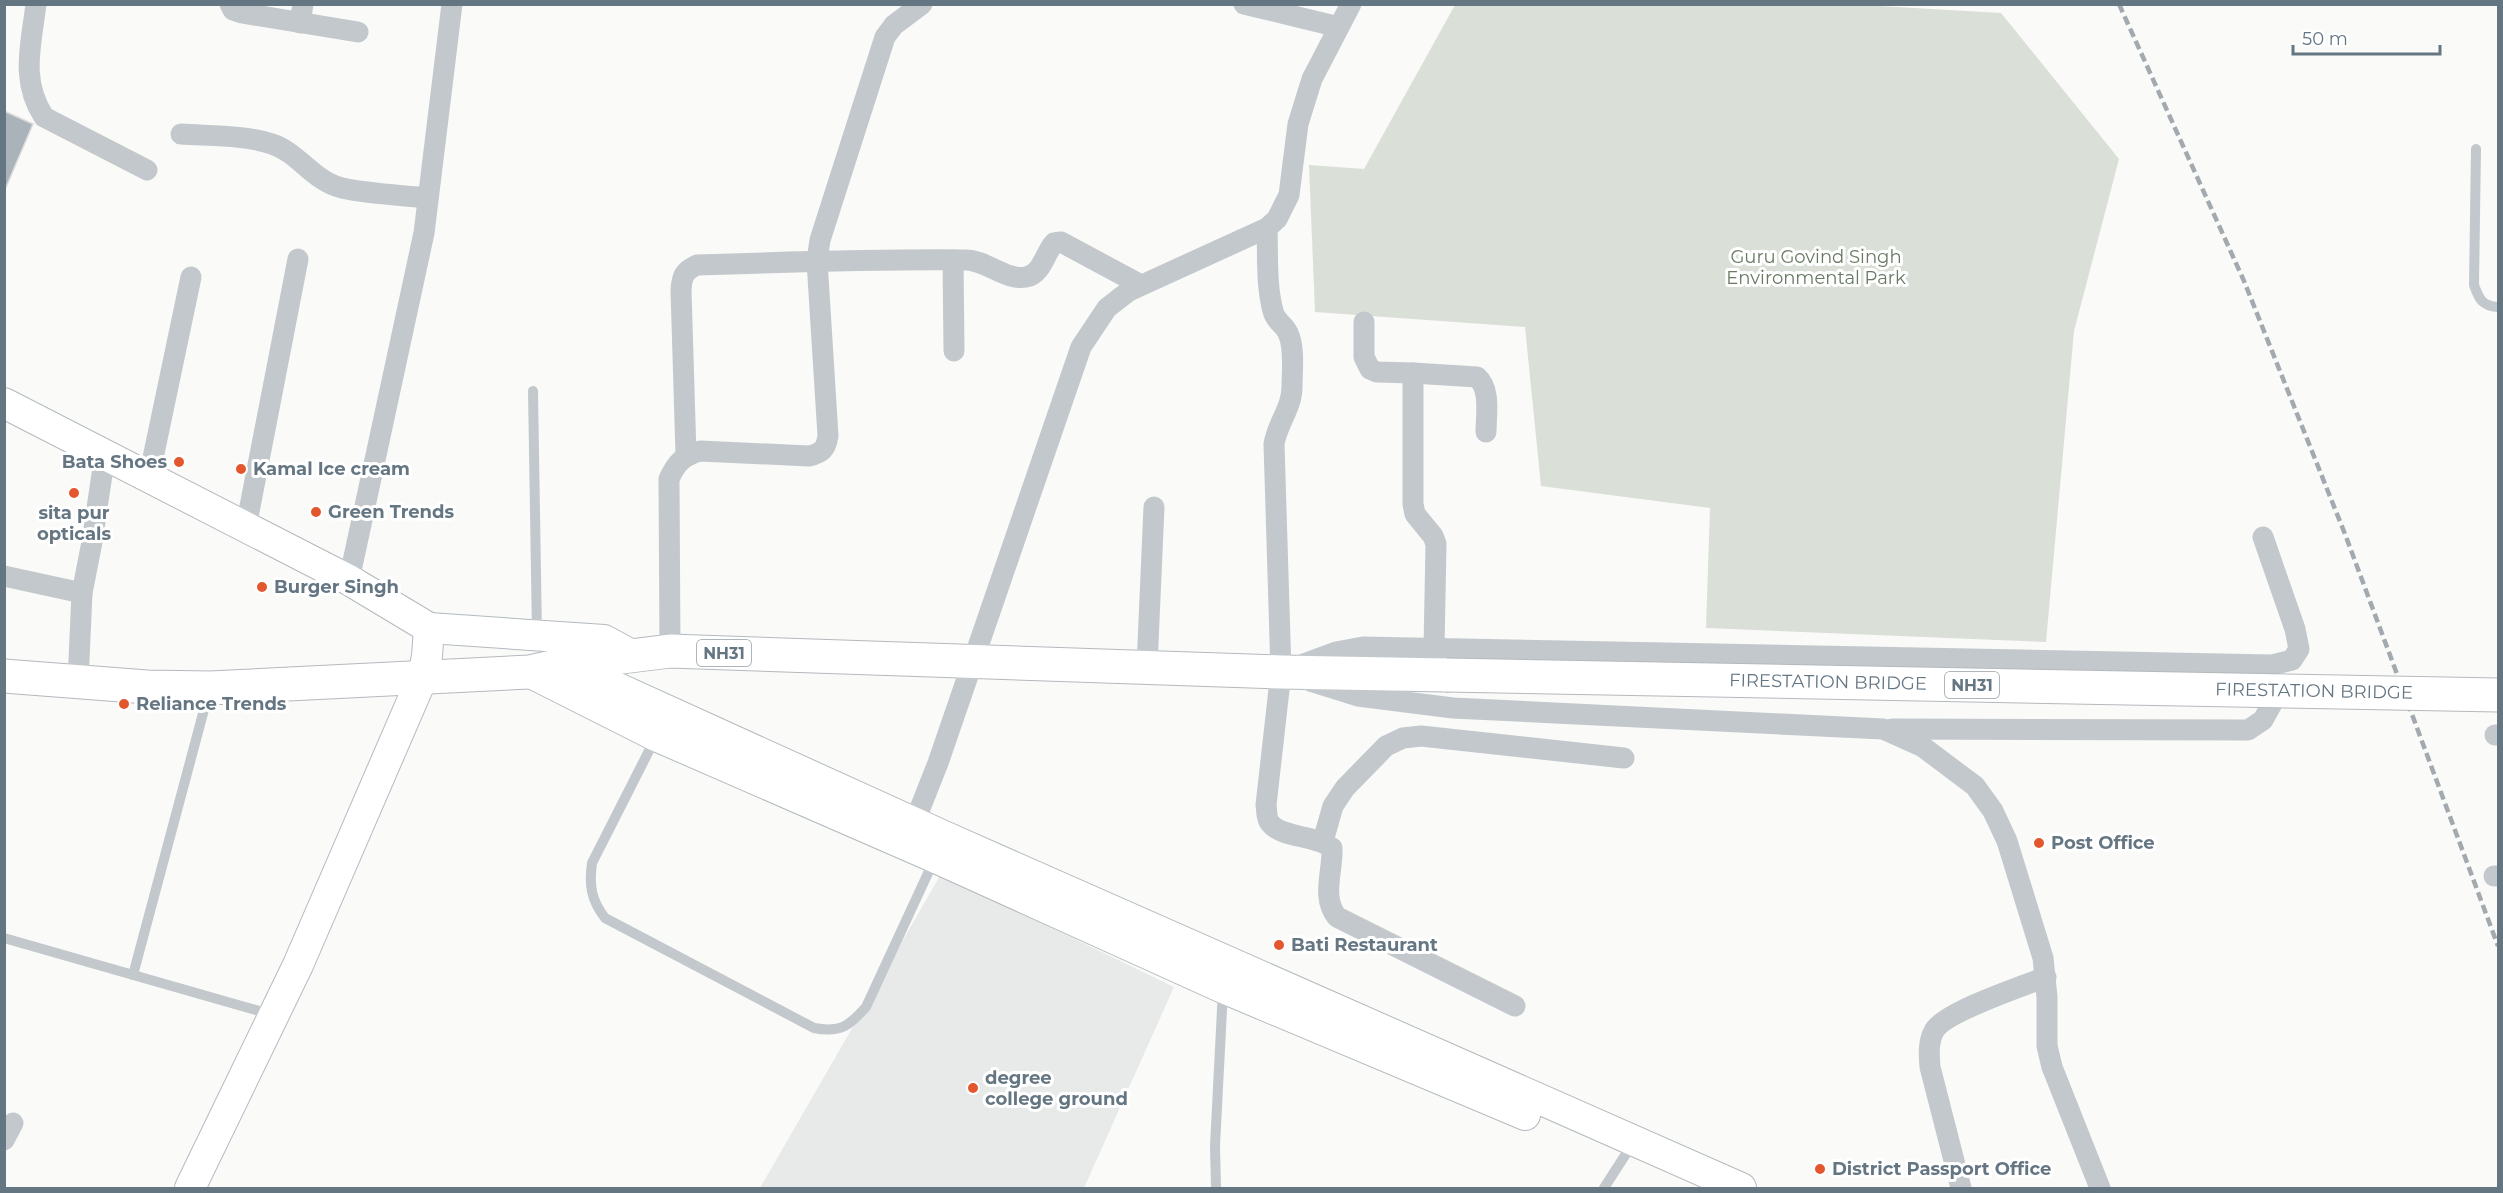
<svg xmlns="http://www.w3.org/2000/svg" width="2503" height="1193" font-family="Montserrat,sans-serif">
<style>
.built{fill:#e8e9e9}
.green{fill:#dadfd7}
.building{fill:#aab3b9;stroke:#dcdcda;stroke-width:1.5}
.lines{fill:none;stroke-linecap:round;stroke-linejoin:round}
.secondary-casing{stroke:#b3babf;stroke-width:32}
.highway-casing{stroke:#b4b9bd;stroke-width:35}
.lane{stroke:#c3c8cc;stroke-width:10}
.street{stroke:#c3c8cc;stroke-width:21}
.secondary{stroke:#fff;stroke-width:30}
.highway{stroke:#fff;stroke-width:33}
.rail{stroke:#a2aab0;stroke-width:4.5;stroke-dasharray:9 4.5;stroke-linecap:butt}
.highway-bridge-casing{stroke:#b4b9bd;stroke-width:35;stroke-linecap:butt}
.highway-bridge{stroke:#fff;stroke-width:33}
.poi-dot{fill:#e4572e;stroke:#fff;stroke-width:2}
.labels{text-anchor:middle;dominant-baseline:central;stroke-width:6;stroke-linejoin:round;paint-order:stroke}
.shield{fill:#fff;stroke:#939fa8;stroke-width:1.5}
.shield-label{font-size:16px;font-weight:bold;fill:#657683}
.park-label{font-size:18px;fill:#687a64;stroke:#fff}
.poi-label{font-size:18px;font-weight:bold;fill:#657683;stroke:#fff;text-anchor:start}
.street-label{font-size:18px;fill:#657683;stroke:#fff}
</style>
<rect width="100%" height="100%" fill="#fafaf8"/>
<polygon class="built" points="941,874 1174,987 1084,1188 760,1188"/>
<polygon class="green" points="1845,4 2001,13 2119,159 2074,331 2046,642 1706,628 1710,508 1541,486 1525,327 1315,312 1309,165 1364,169 1455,5"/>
<polygon class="building" points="4,111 33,124 4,192"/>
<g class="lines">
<defs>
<g id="secondary">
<polyline points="4,403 349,580 429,628 427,656 423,676 298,965 190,1188"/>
<polyline points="429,628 604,640 630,654"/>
<polyline points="565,664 946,837 1741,1188"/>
<polyline points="529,672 656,736 936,858 1223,988 1525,1115"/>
</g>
<polyline id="highway" points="4,676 147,687 210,688 529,672 565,664 670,651 1281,672 1446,675"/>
</defs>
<use href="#secondary" class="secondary-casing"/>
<use href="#highway" class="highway-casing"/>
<g class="lane">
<path d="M2476 149 2474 285C2479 299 2482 306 2498 307"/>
<polyline points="533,391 537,634"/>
<path d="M656 737 592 863C589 885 591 900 605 918L814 1028C841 1033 849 1026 866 1007L935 858"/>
<polyline points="4,938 273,1015"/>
<polyline points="133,975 209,691"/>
<polyline points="1216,1188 1215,1146 1223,990"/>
<polyline points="1604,1188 1633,1143"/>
</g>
<g class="street">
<path d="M36 4C31 46 20 80 44 117L147 170"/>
<polyline points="230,4 233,10 242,13 358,32"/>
<polyline points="1244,4 1339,27"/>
<polyline points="300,23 303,4"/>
<path d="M181 134C209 136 246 135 272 144 299 153 313 181 342 188 369 194 400 195 428 198"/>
<path d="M1267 228C1268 255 1266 285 1273 311 1275 321 1284 324 1288 333 1295 347 1292 372 1292 387 1292 408 1277 424 1274 444L1281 672 1266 805C1267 811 1266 818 1270 823 1281 838 1316 835 1332 848 1333 872 1321 897 1337 917L1515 1006"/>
<polyline points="953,260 954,351"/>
<polyline points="1364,322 1364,357 1370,369 1377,372 1413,373 1413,504 1415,514 1433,536 1436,544 1434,648"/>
<path d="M1413 373 1477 377C1491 389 1486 415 1486 432"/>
<path d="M686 455 681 290C682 276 684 271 697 265 786 262 876 259 966 260 986 260 1006 281 1026 277 1042 274 1045 253 1054 243L1061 242 1141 285"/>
<polyline points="149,477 191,277"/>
<polyline points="246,527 298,259"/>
<polyline points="4,576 82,593"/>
<polyline points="349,580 424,233 452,4"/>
<path d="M670 651 669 479C676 463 683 456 700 451L809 456C822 453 826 449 828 436L817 261 820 240 885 37 894 25 922 4"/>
<polyline points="1147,666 1154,507"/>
<polyline points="1298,666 1336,652 1363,647 2272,665 2292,660 2299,649 2295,629 2263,537"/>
<polyline points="1310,681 1358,696 1453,708 1883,729 1923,747 1975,786 1993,811 2007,841 2043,958 2047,997 2047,1046 2052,1067 2100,1188"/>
<polyline points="78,682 82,593 92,542 105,454"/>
<polyline points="1892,729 2248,730 2263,720 2273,702 2266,682"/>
<polyline points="2495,735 2498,735"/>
<polyline points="915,821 938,763 1081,347 1107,308 1129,291 1267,228 1277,219 1289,195 1298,124 1312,79 1351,4"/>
<polyline points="1323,841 1333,806 1345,788 1386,746 1403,738 1421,736 1624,758"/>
<polyline points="2494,876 2498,876"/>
<polyline points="4,1140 13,1123"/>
<path d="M1961 1188 1930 1067C1929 1055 1928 1042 1934 1031 1944 1012 2023 986 2046 977"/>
</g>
<use href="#secondary" class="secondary"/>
<use href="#highway" class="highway"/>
<polyline class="rail" points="2119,4 2244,281 2345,534 2498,946"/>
<defs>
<polyline id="highway-bridge" points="1446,675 2498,695"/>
</defs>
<use href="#highway-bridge" class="highway-bridge-casing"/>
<use href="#highway-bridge" class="highway-bridge"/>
</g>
<g class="poi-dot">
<circle cx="179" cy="462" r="6"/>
<circle cx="241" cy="469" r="6"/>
<circle cx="74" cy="493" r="6"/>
<circle cx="316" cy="512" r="6"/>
<circle cx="262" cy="587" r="6"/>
<circle cx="124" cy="704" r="6"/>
<circle cx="2039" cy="843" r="6"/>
<circle cx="1279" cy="945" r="6"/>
<circle cx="973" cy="1088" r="6"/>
<circle cx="1820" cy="1169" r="6"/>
</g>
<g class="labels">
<g class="shield">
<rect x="697" y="640" width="54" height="26" rx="4.5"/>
<rect x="1945" y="672" width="54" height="26" rx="4.5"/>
</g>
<g class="shield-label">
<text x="724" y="653">NH31</text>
<text x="1972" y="685">NH31</text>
</g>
<g class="park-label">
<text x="1816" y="257">Guru Govind Singh<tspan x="1816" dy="21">Environmental Park</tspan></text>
</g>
<g class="poi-label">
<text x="167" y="462" text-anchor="end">Bata Shoes</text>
<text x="253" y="469">Kamal Ice cream</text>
<text x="328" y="512">Green Trends</text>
<text x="74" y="513" text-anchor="middle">sita pur<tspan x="74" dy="21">opticals</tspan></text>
<text x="274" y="587">Burger Singh</text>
<text x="136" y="704">Reliance Trends</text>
<text x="2051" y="843">Post Office</text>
<text x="1291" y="945">Bati Restaurant</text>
<text x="985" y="1078">degree<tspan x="985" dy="21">college ground</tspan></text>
<text x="1832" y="1169">District Passport Office</text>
</g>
<g class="street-label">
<text transform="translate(1828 682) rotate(1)">FIRESTATION BRIDGE</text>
<text transform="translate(2314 691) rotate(1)">FIRESTATION BRIDGE</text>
</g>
</g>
<rect width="2503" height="1193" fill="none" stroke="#657683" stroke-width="12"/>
<path d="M2293 45v9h147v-9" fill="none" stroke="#657683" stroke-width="3"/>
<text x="2302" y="45" font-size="18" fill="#657683" stroke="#ffffff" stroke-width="4.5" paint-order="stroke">50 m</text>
</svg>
